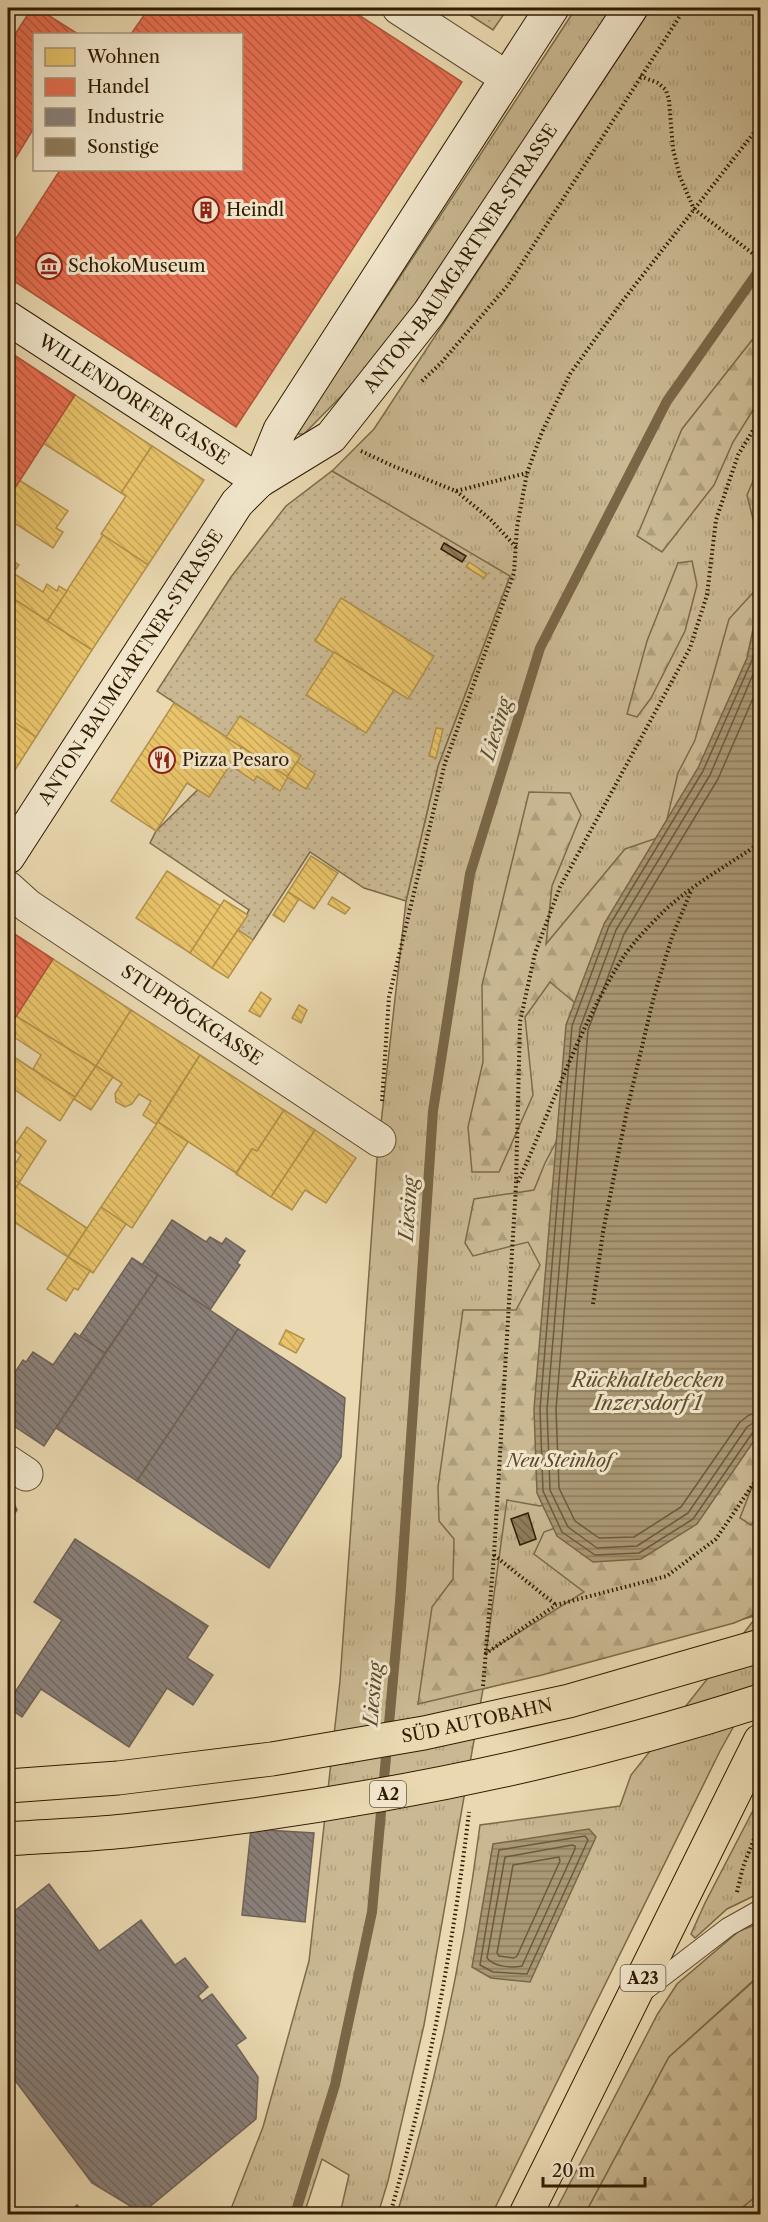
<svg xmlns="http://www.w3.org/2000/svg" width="768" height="2222" font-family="'Libre Caslon Text',serif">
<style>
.grass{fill:url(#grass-tufts);stroke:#7c6a49;stroke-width:1.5}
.forest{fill:url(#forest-firs);stroke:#7c6a49;stroke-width:1.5}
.garden{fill:url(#garden-dots);stroke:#7c6a49;stroke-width:1.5}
.water{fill:url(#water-rules);stroke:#796646;stroke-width:1.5}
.homes{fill:url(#homes-back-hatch);stroke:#b1914a;stroke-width:1.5}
.shops{fill:url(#shops-back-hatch);stroke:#b05639;stroke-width:1.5}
.industry{fill:url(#industry-back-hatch);stroke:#6f6257;stroke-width:1.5}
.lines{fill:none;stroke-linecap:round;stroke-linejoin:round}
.shore{stroke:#6c5a3a;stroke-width:1.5}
.stream{stroke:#796646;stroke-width:10}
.building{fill:url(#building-back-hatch);stroke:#2f1b00;stroke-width:1.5}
.lane-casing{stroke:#5e4a2c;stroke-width:20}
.street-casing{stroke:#5e4a2c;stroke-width:35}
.secondary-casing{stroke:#2f1b00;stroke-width:35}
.highway-casing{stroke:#2f1b00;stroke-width:35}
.path{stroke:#2f1b00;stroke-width:4;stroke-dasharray:1.5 3;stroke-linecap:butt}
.lane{stroke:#f1e6cc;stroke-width:18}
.street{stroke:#f1e6cc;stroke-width:33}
.secondary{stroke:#f1e6cc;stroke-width:33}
.highway{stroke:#e9d8b0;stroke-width:33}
.highway-bridge-casing{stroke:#2f1b00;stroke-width:35;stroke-linecap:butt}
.highway-bridge{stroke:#e9d8b0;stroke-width:33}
.labels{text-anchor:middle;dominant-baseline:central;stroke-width:6;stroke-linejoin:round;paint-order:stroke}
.shield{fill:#f1e6cc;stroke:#69583d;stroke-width:1.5}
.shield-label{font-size:16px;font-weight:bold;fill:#2f1b00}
.poi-label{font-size:18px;fill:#2f1b00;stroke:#f1e6cc;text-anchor:start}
.street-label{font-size:18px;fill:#2f1b00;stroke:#f1e6cc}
.park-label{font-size:18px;font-style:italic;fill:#5d4a2c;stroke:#f1e6cc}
.water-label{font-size:20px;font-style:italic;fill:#604d2e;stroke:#f1e6cc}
</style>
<defs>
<pattern id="grass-tufts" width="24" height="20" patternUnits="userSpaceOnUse" patternTransform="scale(1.5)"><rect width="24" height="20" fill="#c9b892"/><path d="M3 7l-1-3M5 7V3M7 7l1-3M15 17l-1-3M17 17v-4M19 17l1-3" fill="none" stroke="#ad9e7c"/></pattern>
<pattern id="forest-firs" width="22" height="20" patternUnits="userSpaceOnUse" patternTransform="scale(1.5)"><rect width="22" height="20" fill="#c9b892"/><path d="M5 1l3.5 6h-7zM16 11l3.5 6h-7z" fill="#ad9e7c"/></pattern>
<pattern id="garden-dots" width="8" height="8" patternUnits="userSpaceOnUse" patternTransform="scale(1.5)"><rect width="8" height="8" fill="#c9b892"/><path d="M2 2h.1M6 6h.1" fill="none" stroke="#ad9e7c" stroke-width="1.8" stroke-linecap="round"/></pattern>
<pattern id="water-rules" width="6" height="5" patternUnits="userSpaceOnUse" patternTransform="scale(1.5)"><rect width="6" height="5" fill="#aa9874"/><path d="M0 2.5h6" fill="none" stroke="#8b7b5d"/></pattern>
<pattern id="homes-back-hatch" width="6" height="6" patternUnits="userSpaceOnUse" patternTransform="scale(1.5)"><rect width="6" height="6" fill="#e9c46a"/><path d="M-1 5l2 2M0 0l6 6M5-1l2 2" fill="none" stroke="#c8a85a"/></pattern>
<pattern id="shops-back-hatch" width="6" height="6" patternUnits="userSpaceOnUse" patternTransform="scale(1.5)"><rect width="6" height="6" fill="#e76f51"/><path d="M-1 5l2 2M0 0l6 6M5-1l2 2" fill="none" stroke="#bc5a41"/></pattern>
<pattern id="industry-back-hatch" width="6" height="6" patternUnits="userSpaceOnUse" patternTransform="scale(1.5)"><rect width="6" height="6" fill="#8a817c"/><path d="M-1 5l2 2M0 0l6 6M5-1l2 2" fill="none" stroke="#716963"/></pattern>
<pattern id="building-back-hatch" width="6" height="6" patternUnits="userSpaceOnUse" patternTransform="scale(1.5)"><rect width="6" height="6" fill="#907d5c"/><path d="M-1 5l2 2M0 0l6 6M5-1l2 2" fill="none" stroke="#76664a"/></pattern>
</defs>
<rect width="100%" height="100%" fill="#e9d8b0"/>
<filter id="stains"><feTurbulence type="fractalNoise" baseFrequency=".00333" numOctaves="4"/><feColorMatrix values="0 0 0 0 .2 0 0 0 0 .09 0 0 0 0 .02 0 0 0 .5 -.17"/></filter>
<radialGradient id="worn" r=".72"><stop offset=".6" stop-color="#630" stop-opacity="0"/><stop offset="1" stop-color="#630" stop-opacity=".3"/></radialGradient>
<g class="grass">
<path d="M576 8H614L411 314 354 383 304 434H298V430C392 291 484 149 576 8Z"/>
<path d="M651 8H760V1679L720 1751 492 2214H397C435 2087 463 1957 480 1825L620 1806 631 1775 758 1615 483 1689 424 2025 388 2181 378 2214H340L349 2175 322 2159 304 2214H229L263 2127 309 1961 340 1681 377 1159 406 901 438 766 507 584 332 471 374 429Z"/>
<polygon points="760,1797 760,1893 727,1909 695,1938 691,1934 705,1903"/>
<polygon points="760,1923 760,1979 755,1979 669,2057 585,2214 554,2214 657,2015 677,1984 739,1931"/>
<polygon points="760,2193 760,2214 734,2214"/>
</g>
<g class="forest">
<polygon points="760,330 760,399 733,442 714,485 662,552 637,536 682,429"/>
<polygon points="760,465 760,547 747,495"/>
<polygon points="692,561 697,585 685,631 651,698 637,717 627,714 647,641 678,563"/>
<polygon points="760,585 760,754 598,1022 550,982 525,1017 533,1095 499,1172 472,1172 468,1127 483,1062 482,985 529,792 570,793 581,815 552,886 546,944 625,849 663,836 678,773 695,740 729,619"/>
<polygon points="565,1125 557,1500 540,1506 507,1500 486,1653 584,1592 534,1554 544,1532 618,1505 760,1347 760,1466 740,1518 751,1525 760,1510 760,1612 734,1623 542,1675 418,1704 432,1607 453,1579 454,1539 439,1521 438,1487 463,1310 516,1310 540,1265 528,1242 473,1256 465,1243 474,1199 534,1190 545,1163"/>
<polygon points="756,1979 760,1979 760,2193 734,2214 585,2214 669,2057"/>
</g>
<g class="garden">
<polygon points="459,8 508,8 493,30"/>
<polygon points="332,471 510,576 438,766 406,901 364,888 310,852 253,940 238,930 249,910 150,843 156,831 241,747 157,691 231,577 286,506"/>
</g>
<g class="water">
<polygon points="760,596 760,1432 697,1524 641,1559 593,1562 557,1536 537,1493 534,1409 566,1025 604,924 698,768 747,658"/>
<polygon points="589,1829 596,1837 530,1982 491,1978 472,1967 493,1844"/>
</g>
<g class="homes">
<polygon points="75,395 152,446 121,493 43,443"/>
<polygon points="152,446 204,480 148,565 101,534 126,496 121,493"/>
<polygon points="19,480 68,511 56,528 63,532 53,548 10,520 8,524 8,499"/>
<polygon points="103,535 148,565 92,650 47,621"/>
<polygon points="8,557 19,565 13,573 43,592 47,584 57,591 59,586 67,591 47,621 8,595"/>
<polygon points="469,562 487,574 484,578 466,567"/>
<polygon points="8,595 92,650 36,737 8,718"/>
<polygon points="341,598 434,656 408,699 315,641"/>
<polygon points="334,652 394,690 366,733 306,695"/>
<polygon points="174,703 242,747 209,797 187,783 156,831 111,801"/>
<polygon points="240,716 301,756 287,777 226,737"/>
<polygon points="8,718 36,737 8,781"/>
<polygon points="436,728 443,729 436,758 429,756"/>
<polygon points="242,747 288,777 280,791 257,776 254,781 230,765"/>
<polygon points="297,762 315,774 306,789 287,777"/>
<polygon points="311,856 338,873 314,909 288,892"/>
<polygon points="167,871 221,906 190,953 136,918"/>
<polygon points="288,892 299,899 284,922 273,915"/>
<polygon points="332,897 350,908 345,914 328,904"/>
<polygon points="224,900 248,915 212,968 190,953"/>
<polygon points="238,930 253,940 228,978 212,968"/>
<polygon points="53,959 131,1010 96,1066 16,1016"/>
<polygon points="261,992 271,999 260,1017 249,1011"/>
<polygon points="299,1005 307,1010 301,1023 292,1018"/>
<polygon points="131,1010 200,1055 156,1124 143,1115 151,1101 139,1094 132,1104 125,1107 116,1102 115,1094 122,1083 96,1066"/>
<polygon points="16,1016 96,1066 75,1097 33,1069 41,1055 14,1037 16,1032 8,1028"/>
<polygon points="8,1053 75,1097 60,1121 8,1085"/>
<polygon points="200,1055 284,1110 257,1151 252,1149 236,1173 158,1122"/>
<polygon points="96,1066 113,1077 91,1110 74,1099"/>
<polygon points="284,1110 315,1130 271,1197 236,1174 252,1149 257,1151"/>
<polygon points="158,1122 188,1142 132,1228 101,1207"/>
<polygon points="27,1127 46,1141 19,1183 8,1175 21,1155 12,1149"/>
<polygon points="315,1130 356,1158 326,1203 305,1190 292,1210 271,1197"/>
<polygon points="8,1175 19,1183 8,1201"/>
<polygon points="19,1183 87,1228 68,1257 8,1218 8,1201"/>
<polygon points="101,1207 126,1224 93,1273 68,1257"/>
<polygon points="68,1257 90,1271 78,1290 74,1288 66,1301 47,1289"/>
<polygon points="286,1330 304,1339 296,1353 279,1344"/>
</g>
<g class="shops">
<polygon points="32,8 37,8 78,34 34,34 34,128 8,170 8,45"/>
<polygon points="149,8 348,8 462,82 236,427 8,277 8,251 60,170 242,170 242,34 131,34"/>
<polygon points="8,351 75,395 8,499"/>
<polygon points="10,931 53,959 8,1029 8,932"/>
</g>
<g class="industry">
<polygon points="172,1220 206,1242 210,1237 222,1244 226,1238 245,1251 237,1263 240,1265 210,1310 142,1265"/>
<polygon points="132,1258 158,1275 105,1353 80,1336"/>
<polygon points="158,1275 238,1329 137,1481 56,1428"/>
<polygon points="238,1329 345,1398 341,1457 269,1568 137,1481"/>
<polygon points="75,1333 105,1353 44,1446 8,1422 8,1383 23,1360 26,1362 33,1352 53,1365"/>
<polygon points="8,1494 11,1497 17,1510 8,1524"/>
<polygon points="75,1539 208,1626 187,1658 213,1675 193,1705 167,1688 129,1747 41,1689 22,1717 8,1707 8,1703 62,1620 34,1602"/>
<polygon points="251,1829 314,1833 305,1922 242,1915"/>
<polygon points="49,1884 99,1951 141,1920 175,1965 185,1958 208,1987 198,1996 202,2001 212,1994 246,2038 236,2045 258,2077 256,2119 142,2213 92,2183 8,2071 8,1916"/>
<polygon points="77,2205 84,2214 67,2214"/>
</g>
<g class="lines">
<g class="shore">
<polyline points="760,624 752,660 703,771 609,926 572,1026 540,1409 543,1491 562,1532 595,1555 639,1553 693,1519 753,1432 760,1429"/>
<polyline points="760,658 710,775 616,930 580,1028 547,1409 550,1490 568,1527 597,1548 637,1546 688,1513 747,1427 753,1423 760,1422"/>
<polyline points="760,682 718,779 624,934 588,1030 556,1409 559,1488 575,1521 599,1538 634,1537 681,1507 740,1422 749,1415 760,1412"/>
<polygon points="585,1836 588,1840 527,1974 493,1972 480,1965 499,1850"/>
<path d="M572 1845 575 1846V1849L522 1966C512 1968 494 1967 487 1958L505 1857Z"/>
<polygon points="559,1857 560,1861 517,1956 514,1958 499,1956 497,1953 513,1865"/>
</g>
<polyline class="stream" points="295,2214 335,2085 372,1912 400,1602 433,1111 470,874 540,648 667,401 760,269"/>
</g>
<g class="building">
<polygon points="444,543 466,556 462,562 441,549"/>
<polygon points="528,1513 536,1539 520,1545 511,1519"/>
</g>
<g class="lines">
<defs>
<polyline id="lane" points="642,1993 728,1927 760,1909"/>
<g id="street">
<polyline points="399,8 507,78"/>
<path id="s1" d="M8 888 28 906 379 1140"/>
<polyline points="8,1462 26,1474"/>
</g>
<g id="secondary">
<path id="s2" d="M8 318 259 481"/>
<polyline points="259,481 280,430 552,8"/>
<path id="s3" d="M8 857 237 503 259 481 331 437 429 313 631 8"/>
</g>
<polyline id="highway" points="526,2214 760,1741"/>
</defs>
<use href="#lane" class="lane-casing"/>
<use href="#street" class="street-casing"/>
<use href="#secondary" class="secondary-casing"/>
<use href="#highway" class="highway-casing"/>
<g class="path">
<polyline points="640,76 658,83 666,90 669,100 673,149 680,177 694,209 760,259"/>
<polyline points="422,381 441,363 508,285 685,8"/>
<polyline points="361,451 393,466 456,491 527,473"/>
<polyline points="456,491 490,519 516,547"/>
<polyline points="382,1101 389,997 445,763 514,573 517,527 527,473 542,432 570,374 621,303 760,125"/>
<path d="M518 1182C552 1108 578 1029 622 959 632 944 647 928 660 915 686 888 730 864 760 843"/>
<polyline points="593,1304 603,1232 627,1110 654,996 672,937 691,891"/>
<polyline points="494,1555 556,1605"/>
<polyline points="485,1654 556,1605 667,1576 716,1539 760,1474"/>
<polyline points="483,1686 494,1555 516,1185 520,1022 535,953 560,887 690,648 707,595 716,520 738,455 760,419"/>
<polyline points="737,1892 743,1867 760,1824"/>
<path d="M390 2214C428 2084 453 1947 469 1812"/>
</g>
<use href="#lane" class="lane"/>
<use href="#street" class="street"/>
<use href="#secondary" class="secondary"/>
<use href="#highway" class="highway"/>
<defs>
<g id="highway-bridge">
<path id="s4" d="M8 1786 118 1778 272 1759 424 1733 569 1701 760 1646"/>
<path d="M8 1839C47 1836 86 1835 125 1831 340 1808 554 1768 760 1701"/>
</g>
</defs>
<use href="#highway-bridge" class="highway-bridge-casing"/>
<use href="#highway-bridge" class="highway-bridge"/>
</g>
<defs>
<symbol id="building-ring" viewBox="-11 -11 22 22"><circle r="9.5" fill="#f1e6cc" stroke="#8f2418" stroke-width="1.5"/><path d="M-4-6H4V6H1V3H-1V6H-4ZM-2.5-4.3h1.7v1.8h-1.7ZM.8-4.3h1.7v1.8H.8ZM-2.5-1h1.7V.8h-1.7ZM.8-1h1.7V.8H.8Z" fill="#8f2418"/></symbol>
<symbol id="museum-ring" viewBox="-11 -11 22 22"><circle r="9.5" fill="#f1e6cc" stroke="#8f2418" stroke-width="1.5"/><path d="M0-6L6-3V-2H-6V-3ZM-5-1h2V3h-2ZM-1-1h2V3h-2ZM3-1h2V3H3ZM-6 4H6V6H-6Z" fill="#8f2418"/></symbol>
<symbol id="restaurant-ring" viewBox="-11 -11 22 22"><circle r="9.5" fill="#f1e6cc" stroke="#8f2418" stroke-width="1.5"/><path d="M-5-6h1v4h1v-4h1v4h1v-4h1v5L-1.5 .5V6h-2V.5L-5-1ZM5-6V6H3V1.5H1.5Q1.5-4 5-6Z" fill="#8f2418"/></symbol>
</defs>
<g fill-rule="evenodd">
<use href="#building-ring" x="191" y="195" width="30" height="30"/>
<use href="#museum-ring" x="34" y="251" width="30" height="30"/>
<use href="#restaurant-ring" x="147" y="745" width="30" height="30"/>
</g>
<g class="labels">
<g class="shield">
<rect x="370" y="1781" width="36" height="26" rx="4.5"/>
<rect x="620.5" y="1965" width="45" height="26" rx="4.5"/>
</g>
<g class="shield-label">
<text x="388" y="1794">A2</text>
<text x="643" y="1978">A23</text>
</g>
<g class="poi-label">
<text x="226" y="210">Heindl</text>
<text x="68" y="266">SchokoMuseum</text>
<text x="182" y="760">Pizza Pesaro</text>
</g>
<g class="street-label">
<text stroke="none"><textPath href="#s3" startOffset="758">ANTON-BAUMGARTNER-STRASSE</textPath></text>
<text stroke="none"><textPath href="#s2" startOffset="150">WILLENDORFER GASSE</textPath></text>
<text stroke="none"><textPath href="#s3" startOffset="226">ANTON-BAUMGARTNER-STRASSE</textPath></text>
<text stroke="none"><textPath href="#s1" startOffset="224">STUPPÖCKGASSE</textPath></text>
<text stroke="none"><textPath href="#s4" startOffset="474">SÜD AUTOBAHN</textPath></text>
</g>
<g class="park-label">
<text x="559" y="1461">Neu Steinhof</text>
</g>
<g class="water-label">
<text transform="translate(496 729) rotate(-73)">Liesing</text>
<text transform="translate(408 1209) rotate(-86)">Liesing</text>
<text x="648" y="1380">Rückhaltebecken<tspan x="648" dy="23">Inzersdorf 1</tspan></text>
<text transform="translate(373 1694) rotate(-85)">Liesing</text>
</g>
</g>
<rect width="768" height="2222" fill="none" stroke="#e9d8b0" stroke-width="30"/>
<rect x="9" y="9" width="750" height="2204" fill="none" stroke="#2f1b00" stroke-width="3"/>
<rect x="15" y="15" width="738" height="2192" fill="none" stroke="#2f1b00" stroke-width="1.5"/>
<rect x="33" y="33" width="210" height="138" fill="#f1e6cc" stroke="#a3957a" stroke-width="1.5"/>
<rect x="45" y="48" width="30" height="18" fill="#e9c46a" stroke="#a3957a" stroke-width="1.5"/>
<text x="87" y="63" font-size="18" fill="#2f1b00">Wohnen</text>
<rect x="45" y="78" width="30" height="18" fill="#e76f51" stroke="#a3957a" stroke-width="1.5"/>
<text x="87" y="93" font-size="18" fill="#2f1b00">Handel</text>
<rect x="45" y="108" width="30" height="18" fill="#8a817c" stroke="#a3957a" stroke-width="1.5"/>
<text x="87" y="123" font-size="18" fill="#2f1b00">Industrie</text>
<rect x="45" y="138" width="30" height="18" fill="#907d5c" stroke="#a3957a" stroke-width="1.5"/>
<text x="87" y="153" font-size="18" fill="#2f1b00">Sonstige</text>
<path d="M543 2177v9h102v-9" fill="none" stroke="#2f1b00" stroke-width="3"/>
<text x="552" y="2177" font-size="18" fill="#2f1b00" stroke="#f1e6cc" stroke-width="4.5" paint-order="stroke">20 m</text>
<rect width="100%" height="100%" filter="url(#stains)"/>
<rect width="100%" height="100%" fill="url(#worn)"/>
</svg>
